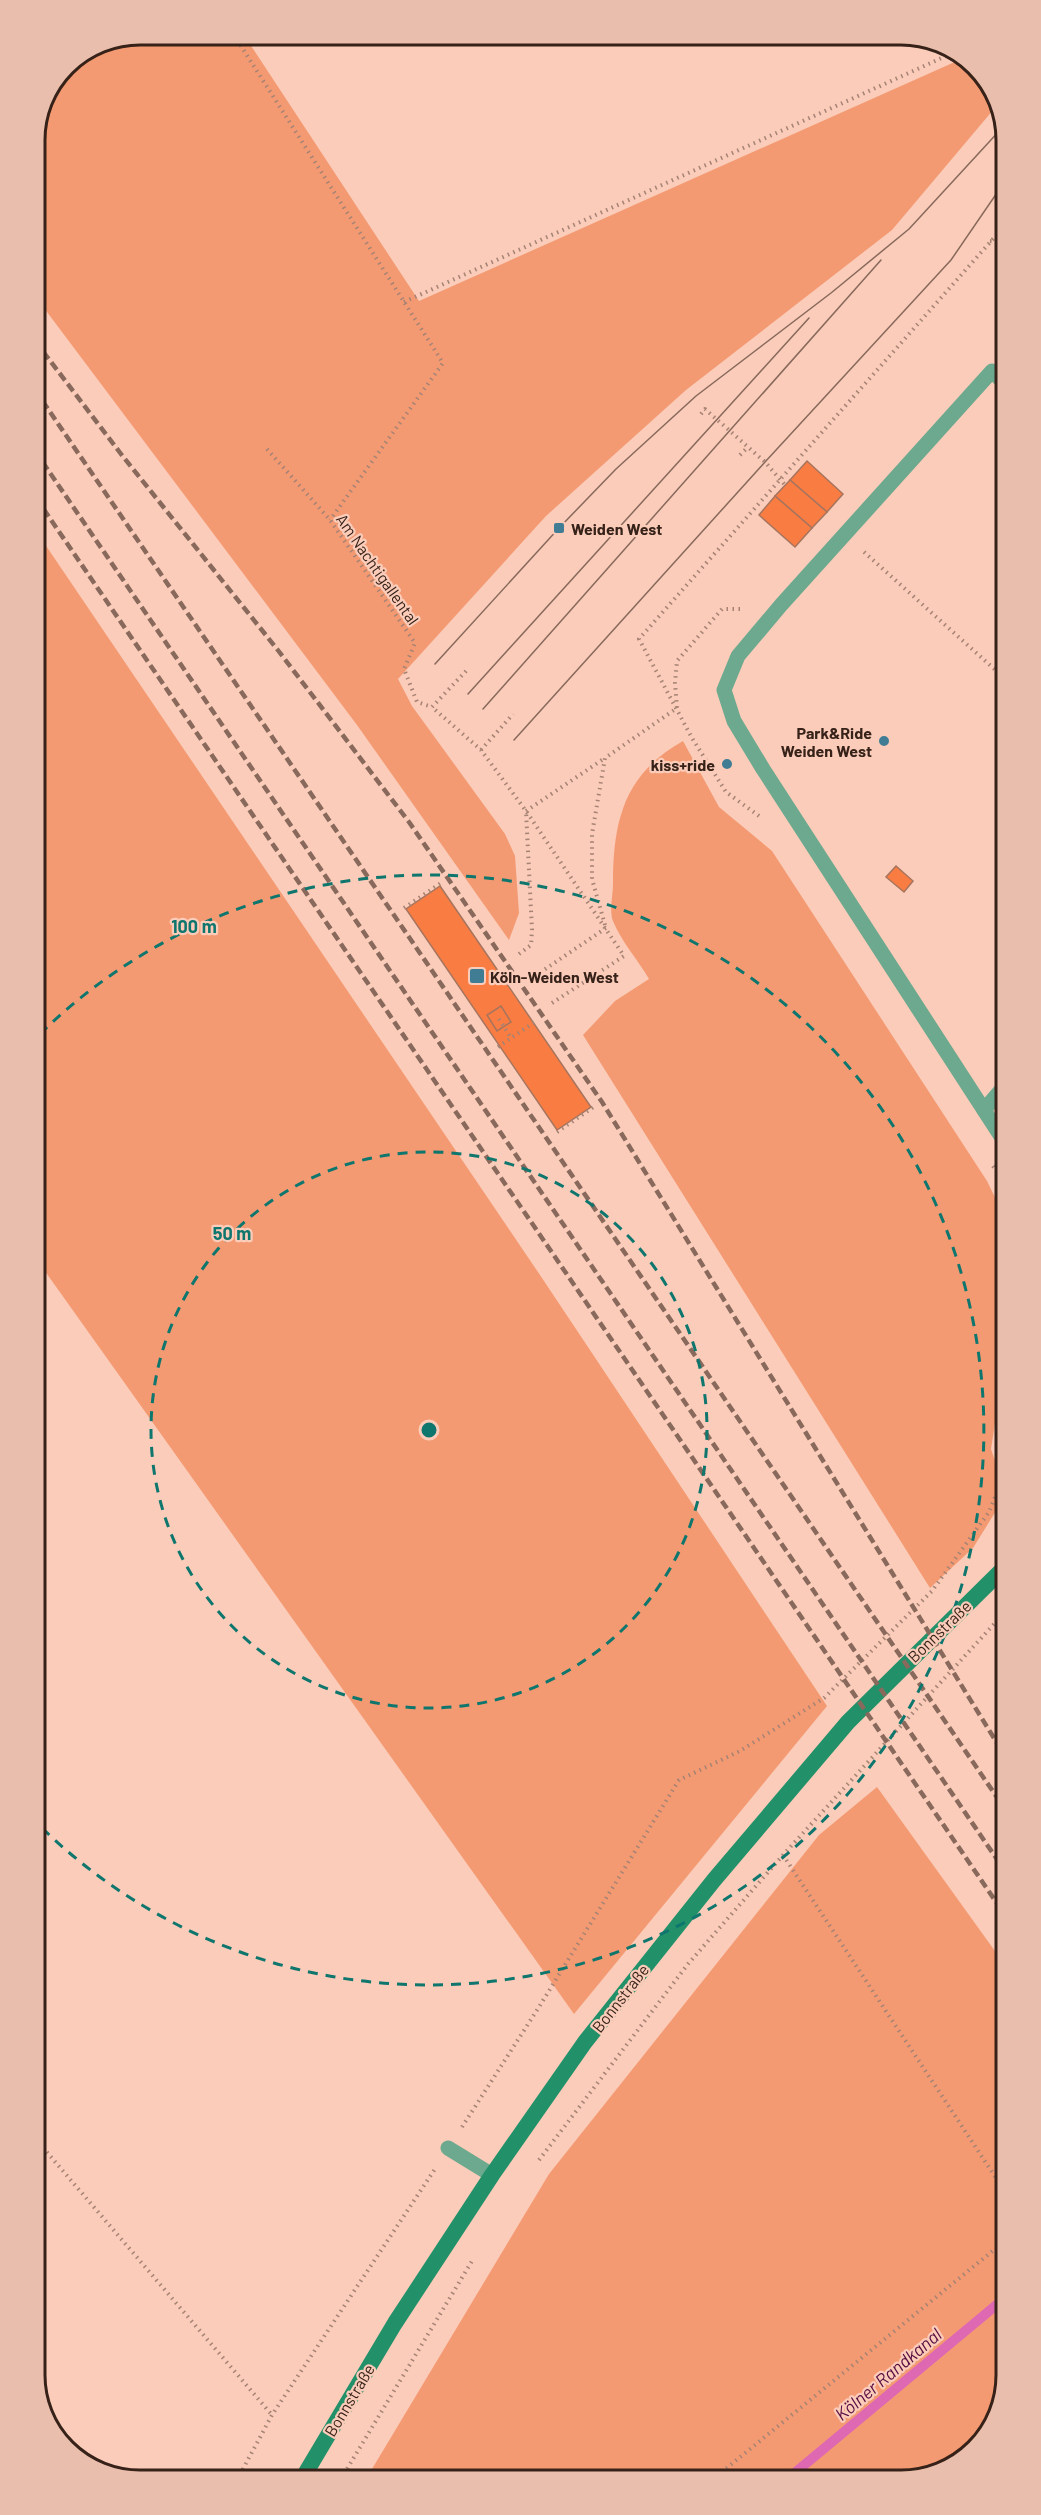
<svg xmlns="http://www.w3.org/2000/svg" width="1041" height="2515" font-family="Barlow,sans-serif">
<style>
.green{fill:#f49a72}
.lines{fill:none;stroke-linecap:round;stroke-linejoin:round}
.stream{stroke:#de69b2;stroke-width:10}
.building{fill:#f97d42;stroke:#a7745e;stroke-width:1.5}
.path{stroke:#a68374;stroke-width:4;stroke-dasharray:1.5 4.5;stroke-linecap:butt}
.service{stroke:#6ca98e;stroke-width:15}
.secondary{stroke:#22916a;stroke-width:16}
.tram{stroke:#88695c;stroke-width:1.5}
.rail{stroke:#88695c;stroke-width:4.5;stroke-dasharray:9 4.5;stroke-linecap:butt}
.ring{fill:none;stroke:#0f766e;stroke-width:3;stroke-dasharray:10 8}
.poi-dot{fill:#407d94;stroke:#faccb9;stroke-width:2}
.labels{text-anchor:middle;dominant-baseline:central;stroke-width:4.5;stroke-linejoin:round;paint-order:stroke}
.poi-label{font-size:16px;font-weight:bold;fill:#372219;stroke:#faccb9;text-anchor:start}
.street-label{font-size:16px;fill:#372219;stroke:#faccb9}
.water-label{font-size:18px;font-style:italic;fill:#570c40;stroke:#faccb9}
.rim{fill:none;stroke:#372219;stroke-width:3}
.centre{fill:#0f766e;stroke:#faccb9;stroke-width:3}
.ring-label{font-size:18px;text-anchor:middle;font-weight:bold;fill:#0f766e;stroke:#faccb9;stroke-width:4.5;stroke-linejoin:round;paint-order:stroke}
</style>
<rect width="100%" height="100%" fill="#faccb9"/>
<g class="green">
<polygon points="140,35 244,35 419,301 966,57 999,103 892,230 686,390 546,516 398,679 412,706 505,834 515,856 519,913 509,940 357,725 35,296 35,134 66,65 100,42"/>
<polygon points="36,531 542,1278 827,1706 574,2014 37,1260"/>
<path d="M683 741 719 807 772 851 987 1181 1004 1216V1394L996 1417 991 1449 1000 1476 1004 1482V1498L973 1548 930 1588 583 1035 615 1001 649 979C638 960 621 941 613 921 609 911 613 895 613 884 613 821 624 774 683 741Z"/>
<polygon points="877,1787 1005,1965 1006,2375 985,2439 935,2475 366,2479 549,2174 819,1835"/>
</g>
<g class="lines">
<polyline class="stream" points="791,2476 1006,2297"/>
</g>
<g class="building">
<polygon points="807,461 843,494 827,512 790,480"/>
<polygon points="790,480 827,512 812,528 775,496"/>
<polygon points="775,496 812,528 795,547 759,515"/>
<polygon points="896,866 913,881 904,892 886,877"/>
<polygon points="440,886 591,1107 557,1130 406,909"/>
<polygon points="501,1006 511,1022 497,1031 487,1015"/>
</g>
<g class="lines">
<g class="path">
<polyline points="234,35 443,363 330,520"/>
<polyline points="990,241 1001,242"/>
<polyline points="404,302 955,52"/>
<polyline points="701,414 705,409 765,462 785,485"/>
<polyline points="267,449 330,520 415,643 404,669 417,702 432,707"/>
<polyline points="740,455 748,447"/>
<polyline points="864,552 1002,676"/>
<polyline points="466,671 432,707 481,750 526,811 624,956 552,1003"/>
<polyline points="481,750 513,714"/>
<polyline points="526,811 605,758"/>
<polyline points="759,816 726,792 692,738 639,639 1001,230"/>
<polyline points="404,908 441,883"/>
<polyline points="605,925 592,879 592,834 605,758 677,708 675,683 677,661 722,609 743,609"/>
<polyline points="519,954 531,945 532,930 526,811"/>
<polyline points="535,976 606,928"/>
<polyline points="499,1019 511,1038"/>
<polyline points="498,1047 536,1021"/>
<polyline points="557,1132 595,1106"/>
<polyline points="993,1166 1004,1181"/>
<polyline points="783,1855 998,2181 1006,2187"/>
<polyline points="462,2127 539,2007 679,1780 740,1751 824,1698 932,1591 989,1512 1004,1475"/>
<polyline points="39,2143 272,2415"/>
<polyline points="539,2160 688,1964 783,1855 1005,1612"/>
<polyline points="717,2476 1006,2240"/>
<polyline points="341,2479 472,2261"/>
<polyline points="237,2480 272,2415 435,2169"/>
</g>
<g class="service">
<polyline points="1002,381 992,371 781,605 738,656 724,690 734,721 763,769 1004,1141"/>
<polyline points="984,1110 1003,1088"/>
<polyline points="448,2148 492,2175"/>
</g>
<polyline class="secondary" points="302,2479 395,2323 492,2175 585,2042 714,1880 848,1722 1005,1567"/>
<g class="tram">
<polyline points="435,664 559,528 616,469 696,396 831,293 909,229 1001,129"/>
<polyline points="468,694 809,318"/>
<polyline points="483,709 881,260"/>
<polyline points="514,740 765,462 951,260 1001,187"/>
</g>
<g class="rail">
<polyline points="35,341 121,454 277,649 409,822 602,1102 1005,1756"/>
<polyline points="35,390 1005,1809"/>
<polyline points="35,451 1005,1871"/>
<polyline points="36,498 1005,1915"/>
</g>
</g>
<g class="ring">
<circle cx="429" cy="1430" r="278"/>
<path d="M40 1034A555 555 0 1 1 40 1826"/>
</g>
<g class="poi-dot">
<rect x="553" y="522" width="12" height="12" rx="3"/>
<circle cx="884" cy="741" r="6"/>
<circle cx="727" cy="764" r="6"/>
<rect x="469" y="968" width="16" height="16" rx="3"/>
</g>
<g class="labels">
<g class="poi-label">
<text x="571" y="528">Weiden West</text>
<text x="872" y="732" text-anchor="end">Park&amp;Ride<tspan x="872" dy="18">Weiden West</tspan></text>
<text x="715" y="764" text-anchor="end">kiss+ride</text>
<text x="490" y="976">Köln-Weiden West</text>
</g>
<g class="street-label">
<text transform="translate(378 569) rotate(55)">Am Nachtigallental</text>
<text transform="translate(939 1631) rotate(-44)">Bonnstraße</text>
<text transform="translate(620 1998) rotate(-52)">Bonnstraße</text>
<text transform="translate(349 2400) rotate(-59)">Bonnstraße</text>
</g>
<g class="water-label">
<text transform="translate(888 2374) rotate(-40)">Kölner Randkanal</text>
</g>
</g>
<path d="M0 0H1041V2515H0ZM140 45H901A95 95 0 0 1 996 140V2375A95 95 0 0 1 901 2470H140A95 95 0 0 1 45 2375V140A95 95 0 0 1 140 45Z" fill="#eabeac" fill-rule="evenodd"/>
<path class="rim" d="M140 45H901A95 95 0 0 1 996 140V2375A95 95 0 0 1 901 2470H140A95 95 0 0 1 45 2375V140A95 95 0 0 1 140 45Z"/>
<circle cx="429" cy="1430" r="9" class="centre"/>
<g class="ring-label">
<text x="194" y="933">100 m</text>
<text x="232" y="1240">50 m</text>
</g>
</svg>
